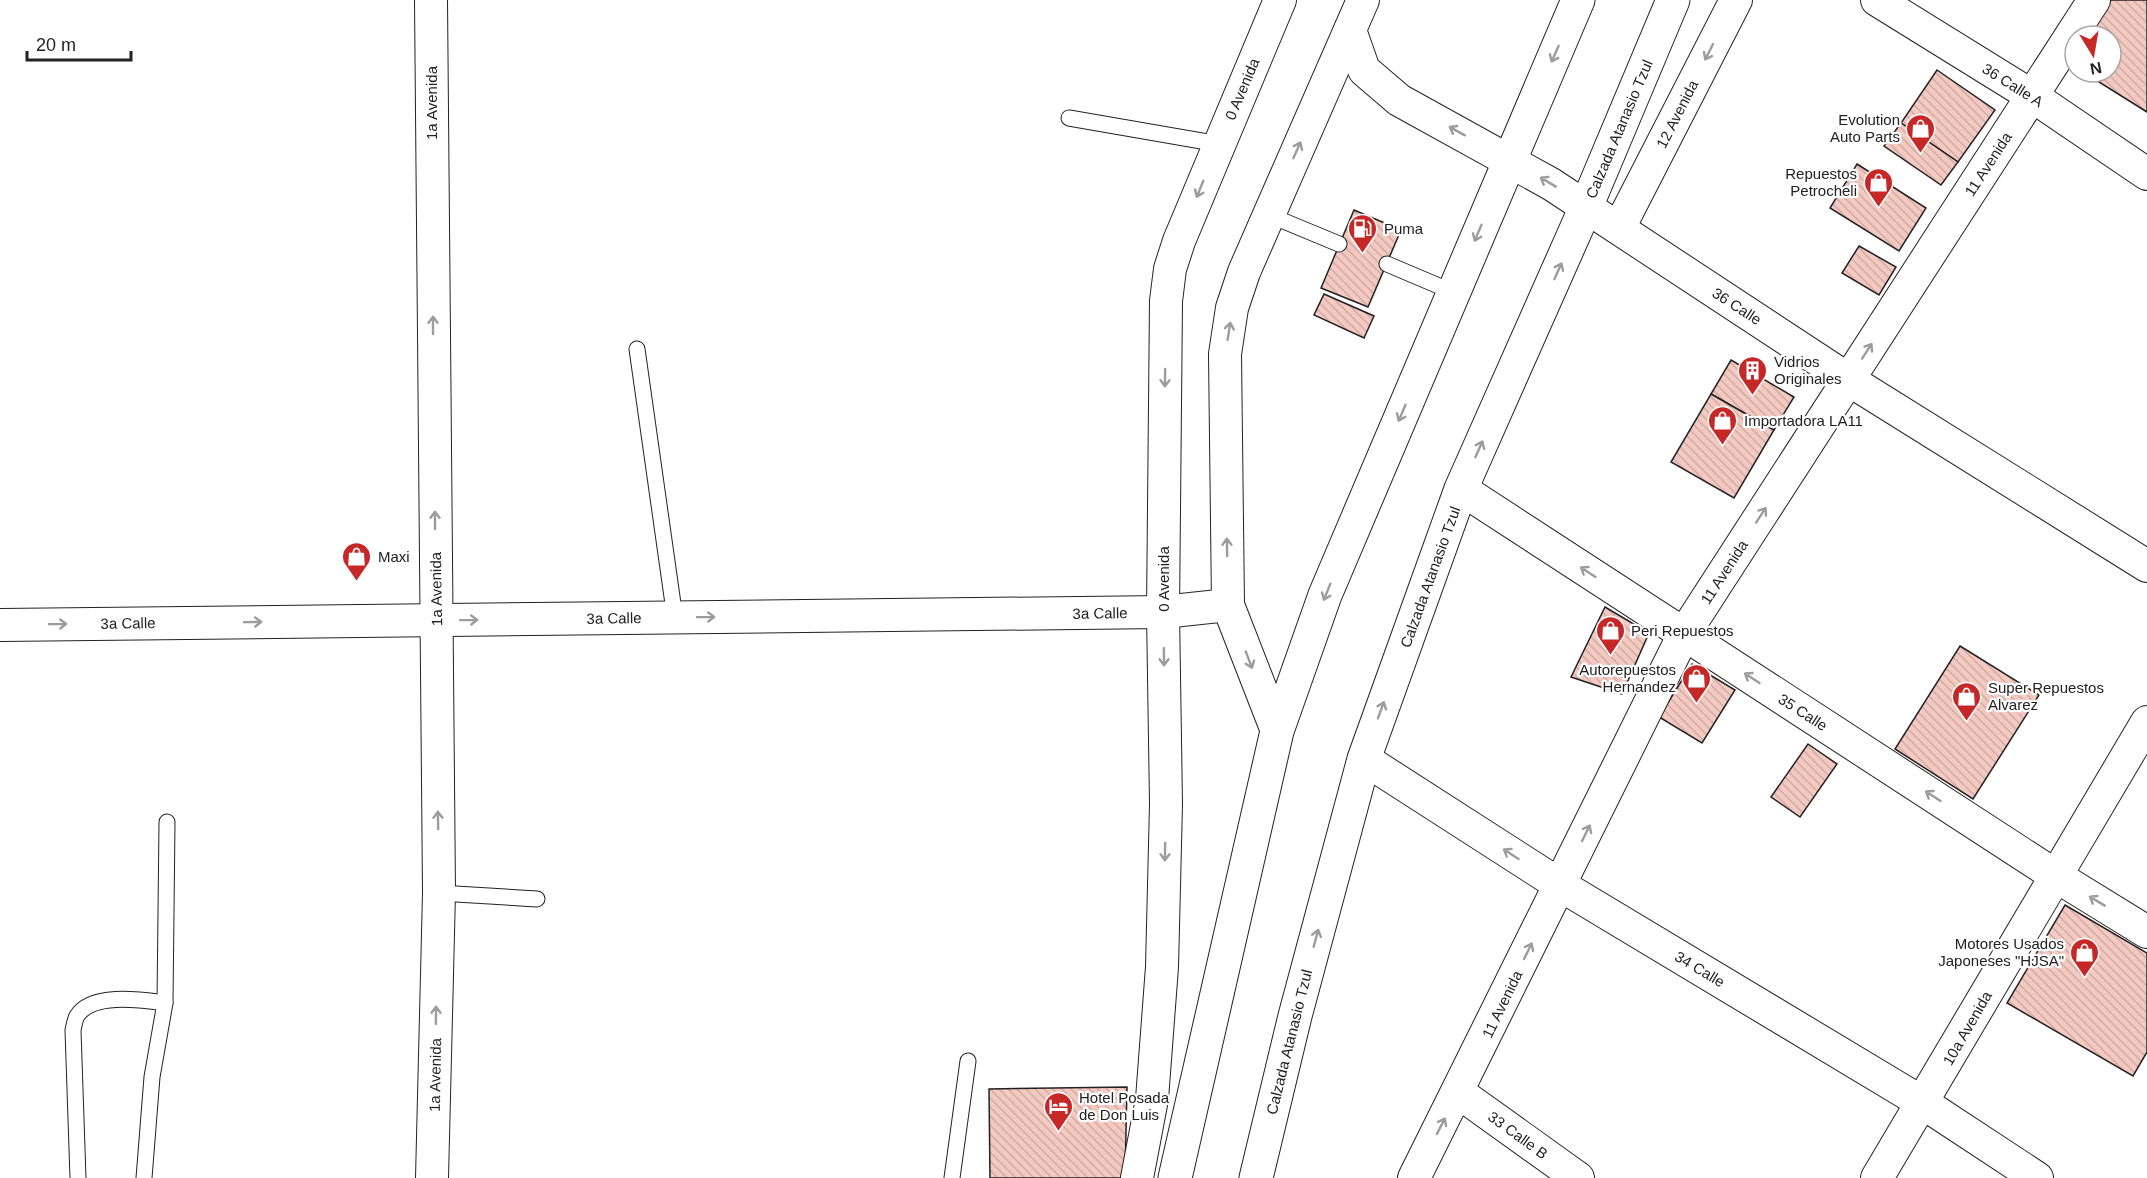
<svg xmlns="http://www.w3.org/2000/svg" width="2147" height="1178" font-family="Helvetica,sans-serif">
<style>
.building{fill:url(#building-back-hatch);stroke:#222;stroke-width:1.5}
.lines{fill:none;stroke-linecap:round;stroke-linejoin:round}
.lane-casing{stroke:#222;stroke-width:17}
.street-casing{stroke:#222;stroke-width:34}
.primary-casing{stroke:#222;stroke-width:35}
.lane{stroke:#fff;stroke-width:15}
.street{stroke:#fff;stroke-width:32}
.primary{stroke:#fff;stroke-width:33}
.oneway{stroke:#9c9c9c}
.labels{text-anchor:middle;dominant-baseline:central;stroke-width:4.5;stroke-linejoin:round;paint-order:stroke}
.street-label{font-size:15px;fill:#222;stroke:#fff}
.poi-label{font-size:15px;fill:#222;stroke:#fff;text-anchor:start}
</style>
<defs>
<pattern id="building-back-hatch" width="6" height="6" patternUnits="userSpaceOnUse" patternTransform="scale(1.5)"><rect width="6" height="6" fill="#f3c9c0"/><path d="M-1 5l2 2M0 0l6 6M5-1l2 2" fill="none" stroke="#d0aca5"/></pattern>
</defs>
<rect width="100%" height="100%" fill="#fff"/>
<g class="building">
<polygon points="2111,0 2147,0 2147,112 2083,72 2111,72 2111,36 2088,36"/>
<polygon points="1937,70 1995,110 1958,162 1901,123"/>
<polygon points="1901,123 1958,162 1941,185 1884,146"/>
<polygon points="1857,164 1926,208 1899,251 1830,208"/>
<polygon points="1354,210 1401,230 1368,307 1321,288"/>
<polygon points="1859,246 1896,267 1879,295 1842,273"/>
<polygon points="1324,294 1374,316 1364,338 1314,315"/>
<polygon points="1731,360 1794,397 1774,430 1711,394"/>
<polygon points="1711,394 1774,430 1734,498 1671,462"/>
<polygon points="1605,607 1649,633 1622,694 1571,677"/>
<polygon points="1960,646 2039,695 1973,799 1895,749"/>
<polygon points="1692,664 1735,690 1702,743 1659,717"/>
<polygon points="1808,744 1837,764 1800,817 1771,797"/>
<polygon points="2065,905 2147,953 2147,1052 2133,1076 2007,1003"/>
<polygon points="1127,1087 1125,1178 990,1178 989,1089"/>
</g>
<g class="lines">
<defs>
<g id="lane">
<polyline points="1069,118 1219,144"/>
<polyline points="1269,215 1339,244"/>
<polyline points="1387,264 1453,292"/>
<polyline points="637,349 675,618"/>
<polyline points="439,893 537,899"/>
<polyline points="165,1003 167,822"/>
<path d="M78 1178 73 1030C74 1026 75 1019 77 1016 92 992 142 1000 165 1003L152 1077 144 1178"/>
<polyline points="952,1178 968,1061"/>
</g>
<g id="street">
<polyline points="431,0 439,893 432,1178"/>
<polyline points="1877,0 2032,96 2147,174"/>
<polyline points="1350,30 1364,70 1399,100 1551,184 1849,380 2147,566"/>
<polyline points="1619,228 1736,0"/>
<polyline points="1461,489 2056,876 2147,932"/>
<polyline points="0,625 1163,612 1228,605"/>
<polyline points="1277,731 1228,605 1225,354 1232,308 1244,272 1363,0"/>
<polyline points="1364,759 1560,885 1923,1103 2037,1178"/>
<polyline points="1458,1092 1578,1178"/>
<polyline points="1137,1178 1152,1099 1162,967 1166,804 1163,612 1166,301 1170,269 1179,241 1280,0"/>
<polyline points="1414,1178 1684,634 2094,0"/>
<polyline points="1877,1178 2147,722"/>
</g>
<g id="primary">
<polyline points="1175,1178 1277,731 1325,595 1578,0"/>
<polyline points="1256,1178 1295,1016 1364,759 1461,489 1586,207 1673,0"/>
</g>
</defs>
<use href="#lane" class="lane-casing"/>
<use href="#street" class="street-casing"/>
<use href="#primary" class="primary-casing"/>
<use href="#lane" class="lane"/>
<use href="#street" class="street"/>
<use href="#primary" class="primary"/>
</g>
<defs><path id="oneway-shaft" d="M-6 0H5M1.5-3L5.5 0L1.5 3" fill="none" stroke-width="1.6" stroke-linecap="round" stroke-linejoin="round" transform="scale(1.5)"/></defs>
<g class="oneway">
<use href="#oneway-shaft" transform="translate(1709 52) rotate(117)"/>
<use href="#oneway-shaft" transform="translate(1555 54) rotate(114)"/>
<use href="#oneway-shaft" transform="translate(1457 131) rotate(-151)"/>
<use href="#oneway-shaft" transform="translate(1297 150) rotate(-66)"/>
<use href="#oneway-shaft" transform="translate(1548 182) rotate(-149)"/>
<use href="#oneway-shaft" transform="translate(1200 189) rotate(112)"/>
<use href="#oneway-shaft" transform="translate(1478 233) rotate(113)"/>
<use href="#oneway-shaft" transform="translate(1558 271) rotate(-66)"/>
<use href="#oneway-shaft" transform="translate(433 325) rotate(-90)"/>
<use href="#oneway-shaft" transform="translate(1229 331) rotate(-81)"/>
<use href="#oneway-shaft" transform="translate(1867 351) rotate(-57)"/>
<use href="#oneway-shaft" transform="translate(1165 378) rotate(91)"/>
<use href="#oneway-shaft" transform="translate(1402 413) rotate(113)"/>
<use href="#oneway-shaft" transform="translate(1479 449) rotate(-66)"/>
<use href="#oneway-shaft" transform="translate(1761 515) rotate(-57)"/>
<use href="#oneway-shaft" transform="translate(435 520) rotate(-90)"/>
<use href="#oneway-shaft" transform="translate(1227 547) rotate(-91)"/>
<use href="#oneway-shaft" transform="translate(1588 572) rotate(-147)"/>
<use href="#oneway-shaft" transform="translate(1327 592) rotate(112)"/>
<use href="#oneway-shaft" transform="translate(706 617) rotate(-1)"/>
<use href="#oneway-shaft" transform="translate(469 620) rotate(-1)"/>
<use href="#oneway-shaft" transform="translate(253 622) rotate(-1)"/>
<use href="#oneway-shaft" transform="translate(58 624) rotate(-1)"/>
<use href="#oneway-shaft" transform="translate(1164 657) rotate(89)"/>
<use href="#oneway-shaft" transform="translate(1249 660) rotate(69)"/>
<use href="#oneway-shaft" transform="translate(1752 678) rotate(-147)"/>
<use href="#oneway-shaft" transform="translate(1381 710) rotate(-70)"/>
<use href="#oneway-shaft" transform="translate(1933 796) rotate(-147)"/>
<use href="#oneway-shaft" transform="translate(438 820) rotate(-91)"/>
<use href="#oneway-shaft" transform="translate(1586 833) rotate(-64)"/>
<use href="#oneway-shaft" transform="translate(1165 852) rotate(91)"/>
<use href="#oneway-shaft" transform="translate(1511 854) rotate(-147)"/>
<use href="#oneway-shaft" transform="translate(2097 901) rotate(-149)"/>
<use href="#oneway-shaft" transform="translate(1316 938) rotate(-75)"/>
<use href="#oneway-shaft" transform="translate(1528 951) rotate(-64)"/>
<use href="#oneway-shaft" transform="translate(436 1015) rotate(-89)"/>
<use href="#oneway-shaft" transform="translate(1441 1126) rotate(-63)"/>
</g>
<defs>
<symbol id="shop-pin" viewBox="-11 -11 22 30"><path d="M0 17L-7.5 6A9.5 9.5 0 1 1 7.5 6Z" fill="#c62828" stroke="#fff"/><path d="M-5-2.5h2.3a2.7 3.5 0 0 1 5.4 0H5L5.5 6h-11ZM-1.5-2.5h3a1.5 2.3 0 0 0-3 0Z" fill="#fff"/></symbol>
<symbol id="fuel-pin" viewBox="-11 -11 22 30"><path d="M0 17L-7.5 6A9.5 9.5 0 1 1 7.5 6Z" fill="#c62828" stroke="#fff"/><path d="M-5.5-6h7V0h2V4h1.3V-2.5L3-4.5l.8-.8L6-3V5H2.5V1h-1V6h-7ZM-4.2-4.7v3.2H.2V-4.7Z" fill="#fff"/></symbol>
<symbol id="building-pin" viewBox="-11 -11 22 30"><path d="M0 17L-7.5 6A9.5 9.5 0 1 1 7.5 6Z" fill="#c62828" stroke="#fff"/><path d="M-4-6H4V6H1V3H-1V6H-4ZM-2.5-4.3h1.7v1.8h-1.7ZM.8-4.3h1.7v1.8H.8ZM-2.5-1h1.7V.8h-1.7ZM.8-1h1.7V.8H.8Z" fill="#fff"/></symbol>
<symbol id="hotel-pin" viewBox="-11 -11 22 30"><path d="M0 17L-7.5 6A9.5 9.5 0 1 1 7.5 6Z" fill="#c62828" stroke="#fff"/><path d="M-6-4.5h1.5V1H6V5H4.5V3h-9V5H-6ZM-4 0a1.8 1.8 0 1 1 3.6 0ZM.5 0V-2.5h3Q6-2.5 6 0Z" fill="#fff"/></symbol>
</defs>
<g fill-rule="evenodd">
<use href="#shop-pin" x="1904" y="112" width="33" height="45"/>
<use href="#shop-pin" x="1862" y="166" width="33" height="45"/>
<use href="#fuel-pin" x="1346" y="212" width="33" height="45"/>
<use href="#building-pin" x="1736" y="354" width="33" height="45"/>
<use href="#shop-pin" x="1706" y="404" width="33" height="45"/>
<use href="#shop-pin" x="340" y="540" width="33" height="45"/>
<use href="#shop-pin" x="1594" y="614" width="33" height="45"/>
<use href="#shop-pin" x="1680" y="662" width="33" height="45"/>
<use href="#shop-pin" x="1950" y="680" width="33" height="45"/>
<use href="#shop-pin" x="2068" y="936" width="33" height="45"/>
<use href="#hotel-pin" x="1042" y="1090" width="33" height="45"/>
</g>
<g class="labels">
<g class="street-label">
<text transform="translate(2013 85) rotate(32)">36 Calle A</text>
<text transform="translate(1242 89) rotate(-67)">0 Avenida</text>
<text transform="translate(431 103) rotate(-90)">1a Avenida</text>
<text transform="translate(1677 114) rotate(-63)">12 Avenida</text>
<text transform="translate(1619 129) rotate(-67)">Calzada Atanasio Tzul</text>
<text transform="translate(1988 164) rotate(-57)">11 Avenida</text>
<text transform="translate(1737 306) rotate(33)">36 Calle</text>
<text transform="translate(1724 572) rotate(-57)">11 Avenida</text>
<text transform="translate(1430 577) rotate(-70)">Calzada Atanasio Tzul</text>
<text transform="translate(1163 579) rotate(-90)">0 Avenida</text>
<text transform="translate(436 589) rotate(-91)">1a Avenida</text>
<text transform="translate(1100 613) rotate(-1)">3a Calle</text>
<text transform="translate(614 618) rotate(-1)">3a Calle</text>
<text transform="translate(128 623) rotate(-1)">3a Calle</text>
<text transform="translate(1803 712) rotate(33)">35 Calle</text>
<text transform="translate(1700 969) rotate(31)">34 Calle</text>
<text transform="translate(1502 1004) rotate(-64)">11 Avenida</text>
<text transform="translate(1967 1028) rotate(-60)">10a Avenida</text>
<text transform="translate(1289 1042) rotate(-76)">Calzada Atanasio Tzul</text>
<text transform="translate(435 1075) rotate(-89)">1a Avenida</text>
<text transform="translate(1518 1135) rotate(36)">33 Calle B</text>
</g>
<g class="poi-label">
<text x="1900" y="119" text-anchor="end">Evolution<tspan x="1900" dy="17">Auto Parts</tspan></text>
<text x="1857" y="173" text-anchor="end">Repuestos<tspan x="1857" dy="17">Petrocheli</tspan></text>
<text x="1384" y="228">Puma</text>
<text x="1774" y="361">Vidrios<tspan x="1774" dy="17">Originales</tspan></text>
<text x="1744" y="420">Importadora LA11</text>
<text x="378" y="556">Maxi</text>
<text x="1631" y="630">Peri Repuestos</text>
<text x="1676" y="669" text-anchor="end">Autorepuestos<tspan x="1676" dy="17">Hernandez</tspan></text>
<text x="1988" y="687">Super Repuestos<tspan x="1988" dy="17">Alvarez</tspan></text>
<text x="2064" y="943" text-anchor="end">Motores Usados<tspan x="2064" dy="17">Japoneses "HJSA"</tspan></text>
<text x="1079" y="1097">Hotel Posada<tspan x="1079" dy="17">de Don Luis</tspan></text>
</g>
</g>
<g transform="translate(2093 54) rotate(169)"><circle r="28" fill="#ffffff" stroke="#a7a7a7" stroke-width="1.5"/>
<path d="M0-4.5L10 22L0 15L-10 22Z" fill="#c62828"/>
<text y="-9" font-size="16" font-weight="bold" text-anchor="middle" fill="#222222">N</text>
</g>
<path d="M27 51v9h104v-9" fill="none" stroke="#222222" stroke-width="3"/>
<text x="36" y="51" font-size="18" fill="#222222" stroke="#ffffff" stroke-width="4.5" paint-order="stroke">20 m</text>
</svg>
